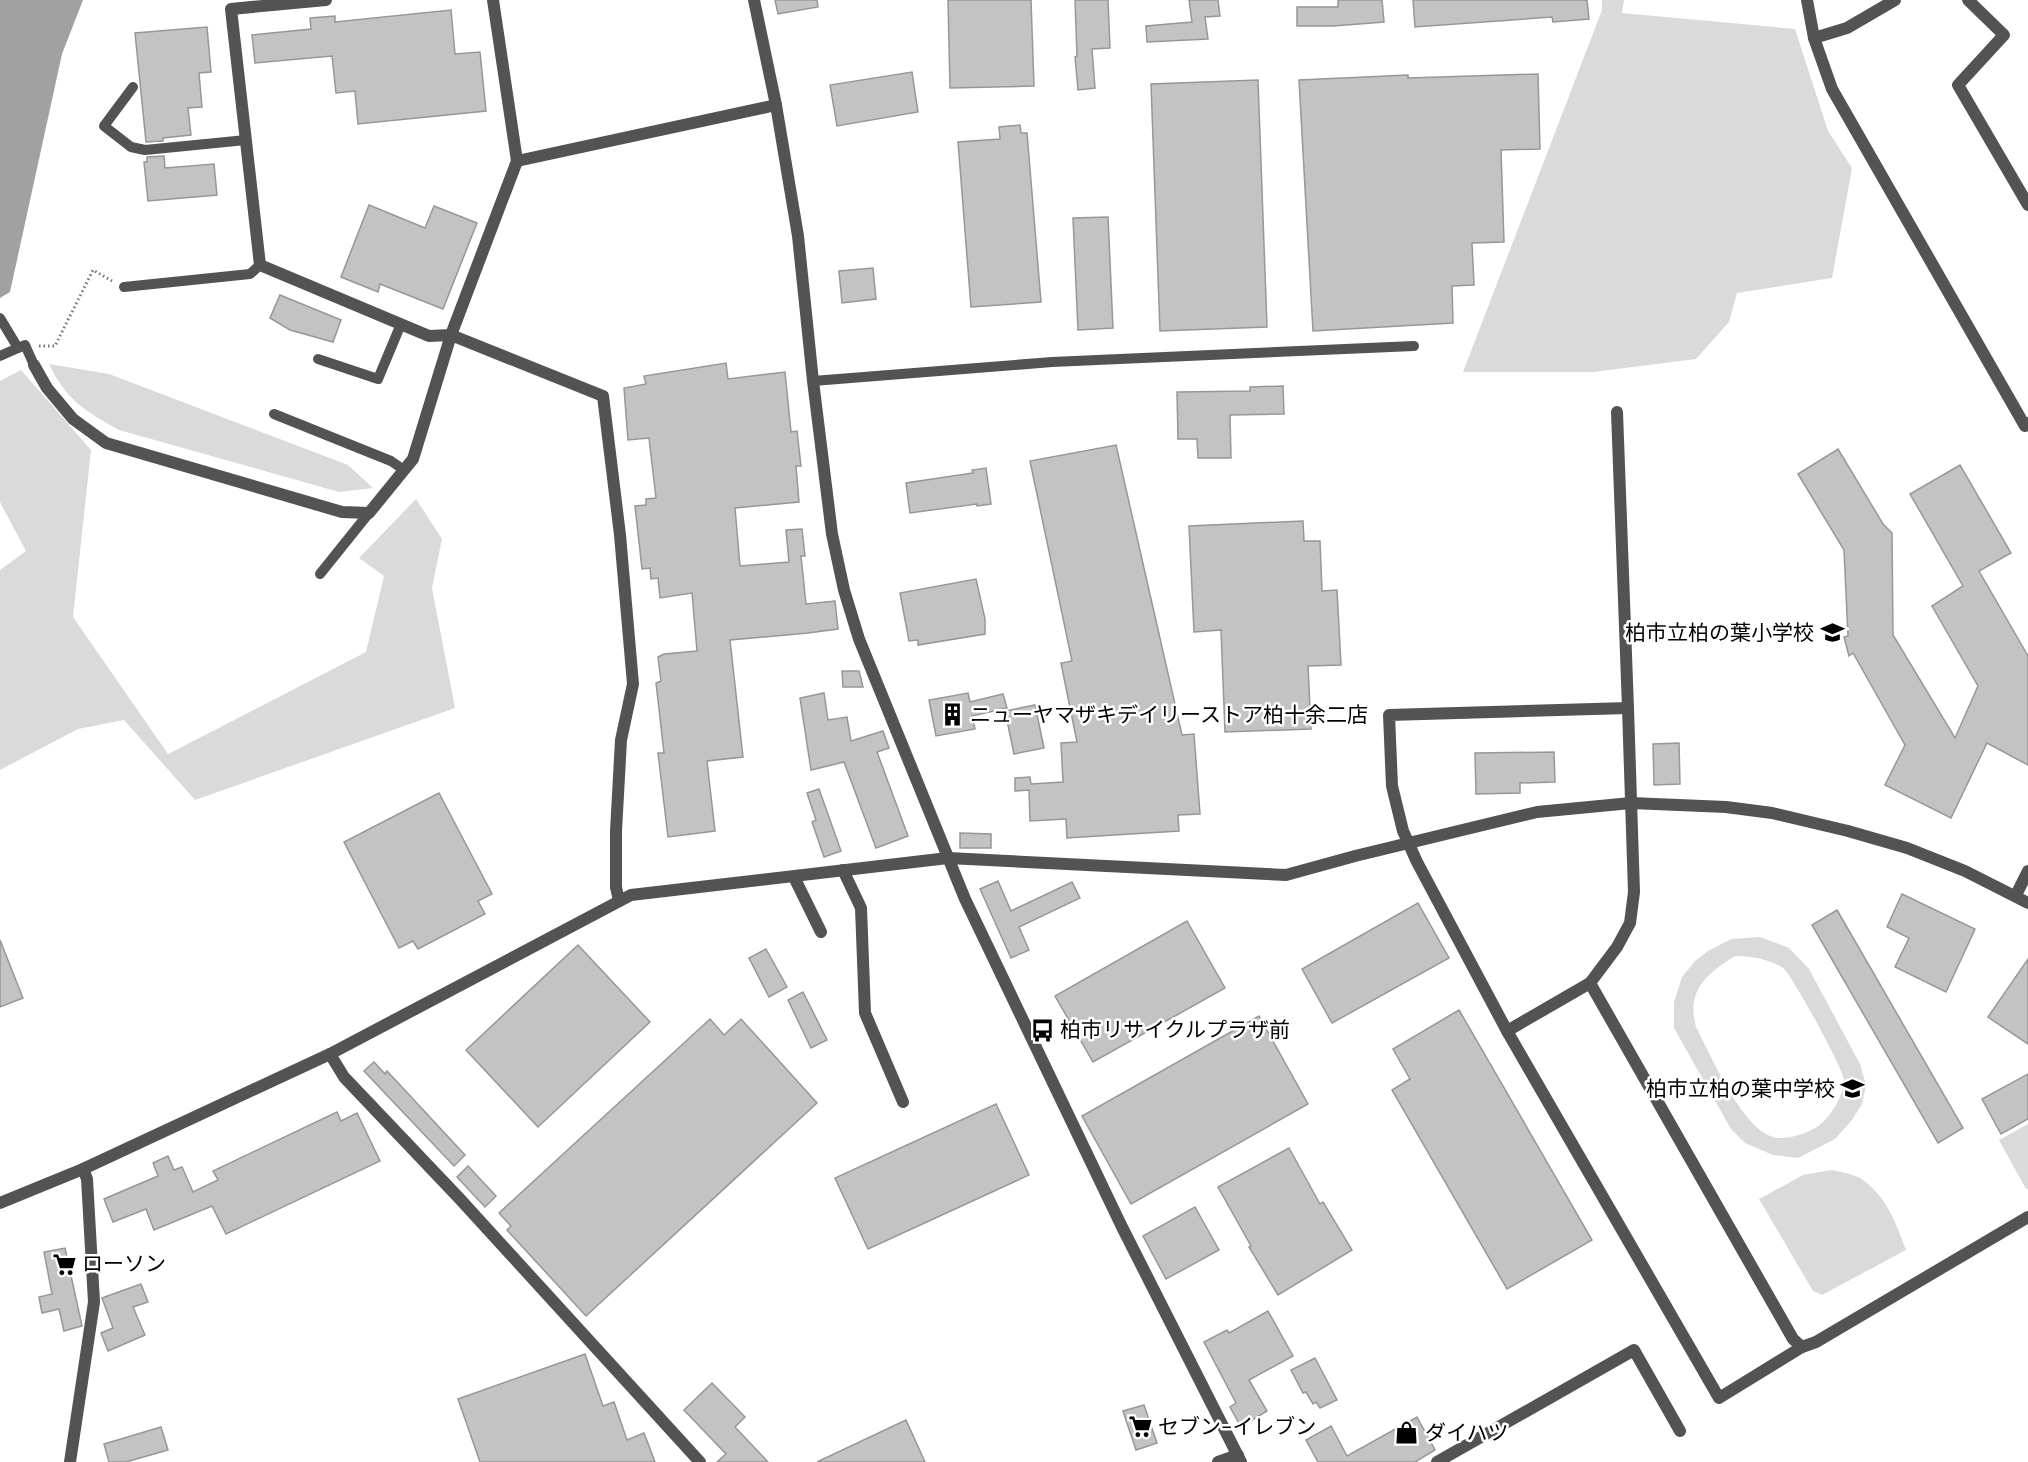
<svg xmlns="http://www.w3.org/2000/svg" width="2028" height="1462" font-family="'DM Sans','Noto Sans JP',sans-serif">
<style>
.green{fill:#dadada;fill-rule:evenodd}
.water{fill:#a1a1a1}
.building{fill:#c3c3c3;stroke:#979797;stroke-width:1.5}
.lines{fill:none;stroke-linecap:round;stroke-linejoin:round}
.path{stroke:#757575;stroke-width:3;stroke-dasharray:1.5 3;stroke-linecap:butt}
.service{stroke:#535353;stroke-width:10}
.minor{stroke:#535353;stroke-width:12}
.tertiary{stroke:#535353;stroke-width:12}
.labels{text-anchor:middle;dominant-baseline:central;stroke-width:5;stroke-linejoin:round;paint-order:stroke}
.poi-label{font-size:21px;fill:#000;stroke:#fff;text-anchor:start}
</style>
<rect width="100%" height="100%" fill="#fff"/>
<g class="green">
<polygon points="1602,0 1624,0 1622,13 1795,29 1828,131 1852,168 1832,278 1737,293 1729,322 1696,359 1593,372 1463,372 1602,10"/>
<path d="M49 364 109 374 348 465 373 488 339 492 119 430C85 411 66 400 49 364Z"/>
<polygon points="21,370 91,450 73,617 168,754 366,652 384,576 359,558 416,499 442,539 432,588 455,708 195,800 124,720 78,729 0,770 0,570 26,551 0,502 0,381"/>
<path d="M1760 937 1789 948 1809 969 1860 1064 1866 1085 1862 1104 1852 1120 1835 1139 1798 1158 1773 1155 1745 1143 1731 1129 1674 1028V1002L1682 977 1695 961 1708 951 1731 939ZM1735 956C1752 956 1769 959 1783 968 1791 973 1844 1070 1844 1080 1844 1096 1830 1118 1817 1127 1807 1133 1790 1139 1778 1138 1744 1135 1711 1055 1696 1027 1686 991 1706 974 1735 956Z"/>
<polygon points="2028,1124 2028,1188 2026,1189 1999,1140"/>
<path d="M1832 1170C1841 1172 1852 1174 1860 1178 1886 1195 1896 1223 1906 1250L1822 1295 1813 1291 1759 1199 1803 1175Z"/>
</g>
<polygon class="water" points="0,0 83,0 62,54 10,292 0,298"/>
<g class="building">
<polygon points="775,0 817,0 818,7 778,14"/>
<polygon points="948,0 1031,0 1034,86 950,88"/>
<polygon points="1075,0 1108,0 1110,48 1092,49 1095,88 1078,90 1075,57 1077,56"/>
<polygon points="1189,0 1218,0 1220,16 1205,17 1208,39 1147,42 1146,26 1192,22"/>
<polygon points="1338,0 1382,0 1384,22 1333,26 1297,26 1297,7 1338,7"/>
<polygon points="1413,0 1587,0 1589,19 1553,22 1552,17 1415,27"/>
<polygon points="451,10 455,54 480,52 486,111 358,124 355,91 336,93 332,56 255,63 252,35 311,29 310,18 335,16 335,22"/>
<polygon points="207,27 211,72 199,73 202,107 188,108 191,135 163,138 163,141 146,142 135,33"/>
<polygon points="912,72 918,112 837,126 830,85"/>
<polygon points="1538,74 1540,149 1501,150 1504,242 1472,243 1474,285 1452,286 1453,323 1313,331 1299,80 1408,75 1408,78"/>
<polygon points="1258,80 1267,327 1160,331 1151,84"/>
<polygon points="1020,125 1021,133 1027,133 1041,302 971,307 958,142 1000,139 999,127"/>
<polygon points="164,156 165,168 214,164 217,195 148,201 144,162 147,162 147,157"/>
<polygon points="369,205 425,228 434,206 477,223 443,309 380,284 378,292 341,277"/>
<polygon points="1108,217 1113,328 1078,330 1073,218"/>
<polygon points="873,268 876,299 842,303 839,271"/>
<polygon points="280,295 341,320 333,342 290,330 270,318"/>
<polygon points="726,363 728,379 785,372 791,432 797,431 801,466 796,466 799,502 735,508 740,566 789,562 786,530 802,529 805,556 801,556 806,604 835,601 838,629 808,633 730,640 743,757 707,761 715,831 668,837 658,753 664,753 656,683 661,681 658,657 664,654 697,651 692,593 660,598 658,578 651,579 650,568 642,569 635,506 646,505 646,499 656,498 649,438 628,440 624,388 646,384 644,376"/>
<polygon points="1283,386 1284,414 1230,415 1231,458 1198,458 1197,439 1178,439 1177,392 1250,391 1250,387"/>
<polygon points="1116,445 1182,735 1194,734 1200,814 1178,815 1179,831 1067,838 1066,819 1030,821 1029,790 1015,791 1015,778 1030,777 1031,784 1063,782 1061,743 1077,742 1061,663 1072,661 1030,461"/>
<polygon points="1838,449 1883,524 1892,533 1893,635 1955,738 1978,686 1932,606 1963,586 1910,494 1960,465 2011,553 1979,571 2028,656 2028,765 1987,743 1951,818 1885,785 1905,745 1853,653 1849,656 1844,637 1848,636 1844,550 1798,474"/>
<polygon points="986,468 991,504 977,506 977,504 910,513 906,483 973,473 972,470"/>
<polygon points="1303,521 1304,541 1320,541 1322,591 1337,590 1341,665 1308,666 1311,729 1225,732 1221,630 1194,632 1189,526"/>
<polygon points="976,579 985,619 985,634 918,645 918,640 909,641 900,593"/>
<polygon points="842,671 859,671 863,687 843,687"/>
<polygon points="824,693 828,720 847,717 851,741 883,731 889,748 877,752 908,836 876,848 844,762 811,770 800,698"/>
<polygon points="968,693 970,702 1003,694 1007,708 972,716 975,729 936,736 929,700"/>
<polygon points="1035,705 1044,748 1014,754 1005,711"/>
<polygon points="1679,743 1680,784 1654,785 1653,744"/>
<polygon points="1554,752 1555,782 1520,783 1520,793 1476,794 1475,753"/>
<polygon points="819,789 841,851 824,857 812,822 816,820 807,793"/>
<polygon points="439,793 492,894 478,901 485,914 418,949 413,941 399,948 344,842"/>
<polygon points="960,833 991,834 991,848 960,848"/>
<polygon points="998,881 1011,911 1072,882 1080,898 1019,927 1029,950 1011,958 980,889"/>
<polygon points="1902,894 1975,929 1946,992 1895,967 1909,938 1887,927"/>
<polygon points="1418,903 1449,958 1332,1023 1302,969"/>
<polygon points="1837,910 1963,1128 1938,1143 1812,925"/>
<polygon points="1187,921 1225,988 1093,1062 1055,996"/>
<polygon points="0,940 23,998 0,1007"/>
<polygon points="578,945 650,1022 538,1127 466,1050"/>
<polygon points="766,949 787,987 769,997 749,958"/>
<polygon points="2028,959 2028,1044 1988,1017"/>
<polygon points="803,992 827,1040 811,1048 788,1000"/>
<polygon points="1459,1010 1592,1240 1507,1289 1392,1090 1410,1079 1393,1049"/>
<polygon points="1259,1016 1308,1104 1131,1204 1082,1116"/>
<polygon points="710,1019 724,1035 741,1019 817,1103 586,1316 507,1230 511,1226 499,1213"/>
<polygon points="374,1062 385,1074 387,1071 465,1155 454,1166 364,1071"/>
<polygon points="2028,1074 2028,1119 2001,1134 1982,1099"/>
<polygon points="996,1104 1029,1175 868,1249 835,1178"/>
<polygon points="337,1112 341,1121 357,1113 380,1161 226,1234 212,1206 154,1230 146,1209 113,1222 104,1199 158,1176 153,1163 168,1156 174,1170 182,1167 193,1192 218,1180 213,1171"/>
<polygon points="1289,1148 1320,1204 1323,1202 1352,1250 1278,1295 1249,1247 1251,1246 1218,1187"/>
<polygon points="468,1166 496,1196 485,1207 457,1177"/>
<polygon points="1195,1207 1219,1250 1166,1279 1143,1236"/>
<polygon points="65,1248 82,1326 64,1331 59,1309 42,1313 39,1297 52,1294 44,1252"/>
<polygon points="141,1284 148,1302 133,1307 145,1335 108,1351 101,1333 113,1328 102,1298"/>
<polygon points="1268,1311 1293,1356 1249,1380 1267,1411 1241,1427 1230,1407 1236,1403 1204,1342 1227,1330 1229,1333"/>
<polygon points="585,1354 603,1406 614,1402 627,1440 644,1433 655,1462 480,1462 458,1399"/>
<polygon points="1315,1358 1337,1400 1320,1408 1316,1402 1313,1404 1306,1392 1303,1393 1291,1370"/>
<polygon points="712,1383 745,1417 735,1427 768,1462 717,1462 726,1454 684,1410"/>
<polygon points="1144,1405 1157,1443 1136,1450 1123,1411"/>
<polygon points="1417,1417 1435,1450 1415,1462 1318,1462 1306,1440 1331,1426 1347,1456"/>
<polygon points="906,1420 925,1462 817,1462"/>
<polygon points="161,1427 168,1450 126,1462 109,1462 104,1444"/>
</g>
<g class="lines">
<polyline class="path" points="39,346 55,346 93,270 112,281"/>
<g class="service">
<polyline points="133,87 104,126 131,147 145,150 246,140"/>
<polyline points="124,287 250,274 260,265"/>
<polyline points="0,318 18,348"/>
<polyline points="0,356 25,345 34,365"/>
<polyline points="318,359 378,379 401,324"/>
<polyline points="813,381 1052,362 1414,346"/>
<polyline points="274,414 391,461 404,470"/>
<polyline points="320,574 369,513"/>
</g>
<g class="minor">
<polyline points="1807,0 1814,38 1832,89 2025,426 2028,423"/>
<polyline points="1968,0 2004,35 1958,85 2028,205"/>
<polyline points="1814,38 1847,28 1895,0"/>
<polyline points="34,365 47,388 73,419 106,443 342,512 369,513 413,459 451,335 603,396 620,535 633,684 621,740 616,831 616,887 619,901"/>
<polyline points="1617,412 1628,708 1389,715 1392,786 1403,831 1417,862 1507,1031 1719,1398 1802,1347"/>
<polyline points="1628,708 1634,892 1630,923 1617,947 1590,983 1793,1339 1802,1347 1816,1342 2028,1217"/>
<polyline points="843,870 861,908 865,1013 903,1102"/>
<polyline points="794,877 821,932"/>
<polyline points="1507,1031 1590,983"/>
<polyline points="330,1054 344,1077 459,1198 700,1462"/>
<polyline points="70,1462 94,1302 87,1179 83,1169"/>
<polyline points="1218,1462 1238,1455"/>
<polyline points="1437,1462 1634,1350 1680,1431"/>
</g>
<g class="tertiary">
<polyline points="326,0 231,9 260,265 429,336 451,335 517,161 493,0"/>
<polyline points="754,0 776,105 798,236 813,381 832,534 844,590 859,639 965,899 1122,1227 1241,1462"/>
<polyline points="517,161 776,105"/>
<polyline points="2016,895 2028,871"/>
<polyline points="0,1203 83,1169 330,1054 631,895 948,858 1286,875 1355,856 1537,812 1631,803 1726,807 1772,813 1848,831 1907,848 1965,871 2028,903"/>
</g>
</g>
<defs>
<symbol id="school-bare" viewBox="-9 -9 18 18"><path d="M0-5L7-2L0 1L-7-2ZM-4 1L0 2.5L4 1V4Q0 6-4 4Z" fill="#000" stroke="#fff" stroke-width="2.5" paint-order="stroke"/></symbol>
<symbol id="building-bare" viewBox="-9 -9 18 18"><path d="M-4-6H4V6H1V3H-1V6H-4ZM-2.5-4.3h1.7v1.8h-1.7ZM.8-4.3h1.7v1.8H.8ZM-2.5-1h1.7V.8h-1.7ZM.8-1h1.7V.8H.8Z" fill="#000" stroke="#fff" stroke-width="2.5" paint-order="stroke"/></symbol>
<symbol id="bus-bare" viewBox="-9 -9 18 18"><path d="M-5-6H5V4H4V6H2V4H-2V6H-4V4H-5ZM-3.5-4V0h7V-4ZM-3.5 1.2v1.5H-2V1.2ZM2 1.2v1.5H3.5V1.2Z" fill="#000" stroke="#fff" stroke-width="2.5" paint-order="stroke"/></symbol>
<symbol id="supermarket-bare" viewBox="-9 -9 18 18"><path d="M-6-5.5h2.5l.6 2H6L4.5 2H-2.5L-4.4-4H-6ZM-1.5 3.2a1.3 1.3 0 1 0 .1 0ZM3 3.2a1.3 1.3 0 1 0 .1 0Z" fill="#000" stroke="#fff" stroke-width="2.5" paint-order="stroke"/></symbol>
<symbol id="shop-bare" viewBox="-9 -9 18 18"><path d="M-5-2.5h2.3a2.7 3.5 0 0 1 5.4 0H5L5.5 6h-11ZM-1.5-2.5h3a1.5 2.3 0 0 0-3 0Z" fill="#000" stroke="#fff" stroke-width="2.5" paint-order="stroke"/></symbol>
</defs>
<g fill-rule="evenodd">
<use href="#school-bare" x="1816" y="616" width="33" height="33"/>
<use href="#building-bare" x="936" y="698" width="33" height="33"/>
<use href="#bus-bare" x="1026" y="1014" width="33" height="33"/>
<use href="#school-bare" x="1836" y="1072" width="33" height="33"/>
<use href="#supermarket-bare" x="48" y="1248" width="33" height="33"/>
<use href="#supermarket-bare" x="1124" y="1410" width="33" height="33"/>
<use href="#shop-bare" x="1390" y="1416" width="33" height="33"/>
</g>
<g class="labels">
<g class="poi-label">
<text x="1814" y="633" text-anchor="end">柏市立柏の葉小学校</text>
<text x="970" y="715">ニューヤマザキデイリーストア柏十余二店</text>
<text x="1060" y="1030">柏市リサイクルプラザ前</text>
<text x="1835" y="1089" text-anchor="end">柏市立柏の葉中学校</text>
<text x="82" y="1264">ローソン</text>
<text x="1158" y="1427">セブン-イレブン</text>
<text x="1425" y="1433">ダイハツ</text>
</g>
</g>
</svg>
